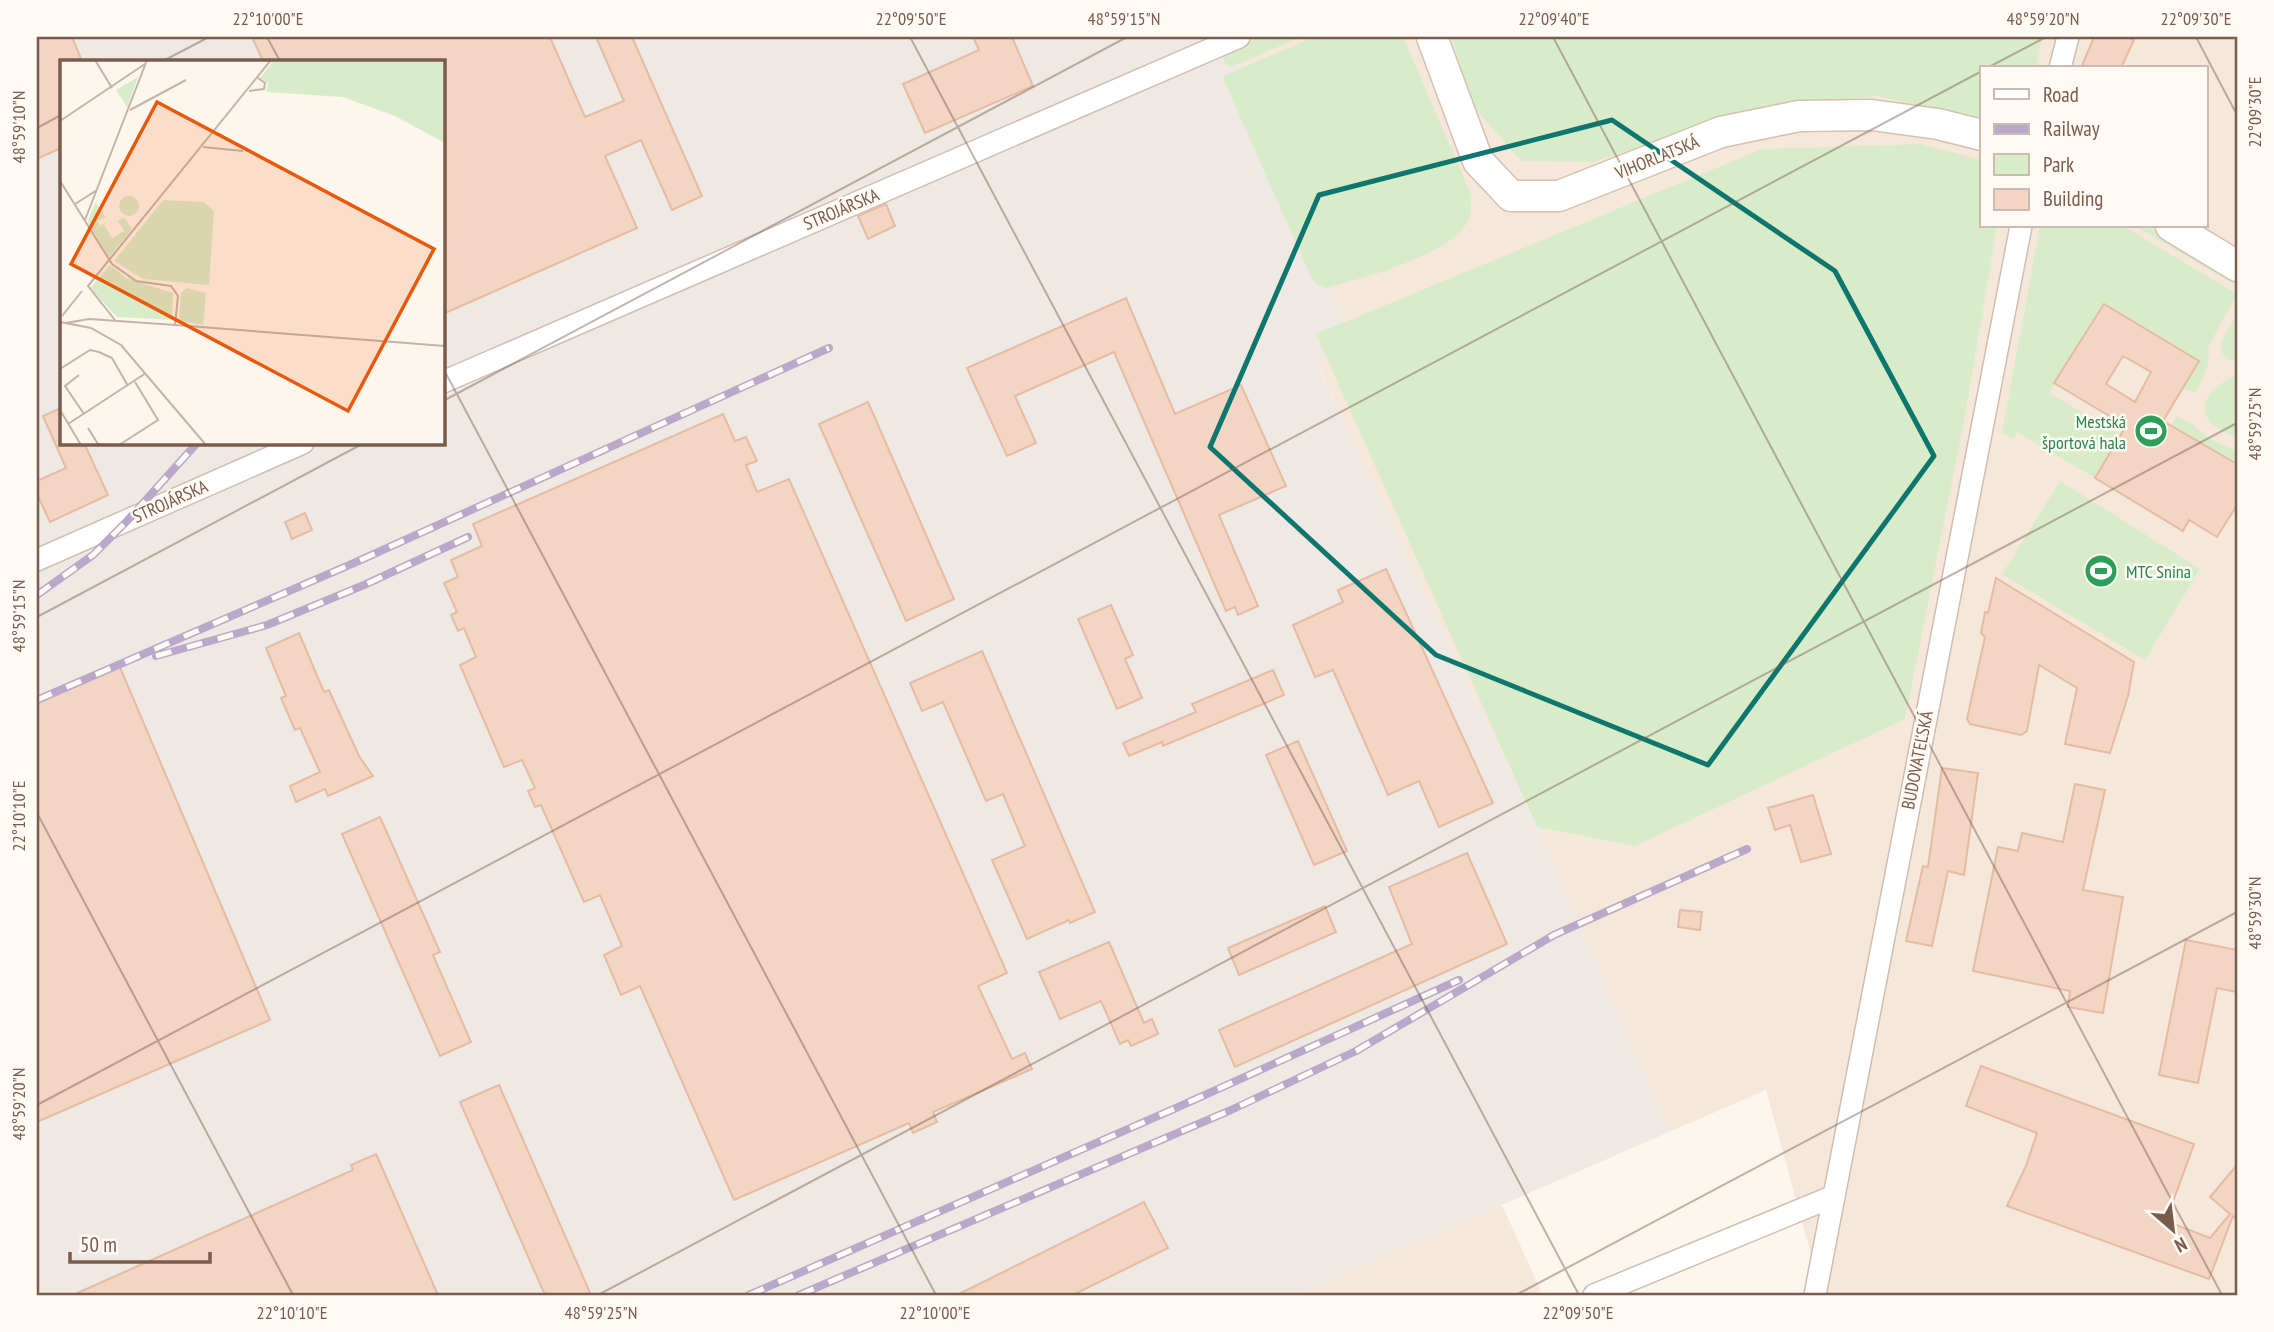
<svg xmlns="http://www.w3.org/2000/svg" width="2274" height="1332" font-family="'PT Sans Narrow',sans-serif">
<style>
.residential{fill:#f5e8da;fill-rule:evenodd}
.industrial{fill:#efe9e4;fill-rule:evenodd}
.green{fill:#d8ecc9}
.building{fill:#f3d5c3;stroke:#e6bba3;stroke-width:2;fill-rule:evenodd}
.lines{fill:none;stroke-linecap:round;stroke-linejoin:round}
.street-casing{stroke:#d1beb0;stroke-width:24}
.secondary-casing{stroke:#d6c0b0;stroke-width:33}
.street{stroke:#fff;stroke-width:21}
.secondary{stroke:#fff;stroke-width:30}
.rail-casing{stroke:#b9a8c9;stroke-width:8}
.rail{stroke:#fffaf3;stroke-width:5;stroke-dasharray:16;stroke-linecap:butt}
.marked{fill:none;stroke:#0f766e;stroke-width:5;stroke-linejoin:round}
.ticks{fill:none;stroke:#7a5c4d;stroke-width:2;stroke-opacity:0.45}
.labels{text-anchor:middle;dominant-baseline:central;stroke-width:5;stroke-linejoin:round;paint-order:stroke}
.street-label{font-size:18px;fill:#7a5c4d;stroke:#fffaf3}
.leisure-label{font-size:18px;fill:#27864d;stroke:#fffaf3;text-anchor:end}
.inset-road{fill:none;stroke:#c5b3a7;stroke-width:2}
.view{fill:#e8590c;fill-opacity:0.15;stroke:#e8590c;stroke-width:3.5}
.inset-edge{fill:none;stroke:#7a5c4d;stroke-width:3.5}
.neatline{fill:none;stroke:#7a5c4d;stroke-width:2.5}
.ticks-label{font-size:18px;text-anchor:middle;fill:#7a5c4d}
</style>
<rect width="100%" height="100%" fill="#fdf6ec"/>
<g class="residential">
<path d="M1225 37H2237V1295H1822L1766 1090 1669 1132 1537 827 1361 461 1319 367 1343 318ZM1982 68H2206V226H1982Z"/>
<polygon points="1502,1205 1541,1291 1532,1295 1295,1295"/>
</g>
<path class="industrial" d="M37 37H1225L1343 318 1319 368 1361 461 1537 827 1669 1132 1295 1295H37ZM61 61H443V443H61Z"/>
<g class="green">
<polygon points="1260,37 1301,37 1231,67 1225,64 1224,57 1242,45"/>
<path d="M1314 37H1403L1468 187C1471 200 1474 212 1466 224 1447 256 1360 279 1325 288L1315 283 1311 277 1224 80V76L1228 74Z"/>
<polygon points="1451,37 2042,37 2036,68 1982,68 1982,118 1876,96 1727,115 1668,138 1593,162 1521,161 1475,108"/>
<polygon points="1921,144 1982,160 1982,226 1997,226 1965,416 1905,719 1635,846 1537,827 1316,334 1762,149"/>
<path d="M2040 226H2123L2237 294 2208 347C2211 362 2204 381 2194 392L2182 388 2199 360 2104 304 2049 393 2121 435 2095 478 2017 432 2013 439 2002 433Z"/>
<polygon points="2135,226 2149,226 2237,278 2237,286"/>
<polygon points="2237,314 2237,362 2226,359 2220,349 2223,338"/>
<path d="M2237 375V439L2210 423C2194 399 2218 384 2237 375Z"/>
<polygon points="2176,417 2190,422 2208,438 2237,451 2237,464 2171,426"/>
<polygon points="2060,481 2200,569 2145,660 2002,574"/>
</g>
<g class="building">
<polygon points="37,37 72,37 82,61 61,61 61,148 37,159"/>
<polygon points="252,37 550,37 585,117 624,101 596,37 632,37 702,196 672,210 641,140 605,156 637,228 443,314 443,61 263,61"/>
<polygon points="973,37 1012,37 1033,86 925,133 903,84 979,50"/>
<polygon points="2094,37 2126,37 2134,40 2121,68 2081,68"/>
<polygon points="886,204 895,226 868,239 858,216"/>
<polygon points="1126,298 1175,414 1241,385 1286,486 1219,515 1258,606 1238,615 1235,607 1226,611 1114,352 1015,396 1036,443 1007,456 967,368"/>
<path d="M2104 304 2199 361 2163 421 2237 464V505L2217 537 2189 520 2183 531 2095 478 2126 426 2054 383ZM2123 356 2151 372 2135 402 2106 384Z"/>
<polygon points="868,402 954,599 906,621 819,424"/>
<polygon points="61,408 61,443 84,443 108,495 50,522 37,494 37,481 66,468 43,416"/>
<polygon points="723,414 735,441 746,437 757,461 746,465 757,492 789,479 1007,973 978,986 1012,1059 1025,1053 1032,1069 933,1112 937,1122 913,1133 909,1123 734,1200 640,986 621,995 604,955 622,946 600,895 584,902 541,805 535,807 528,791 535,788 522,760 504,767 460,665 476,657 464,628 458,631 451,615 457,612 444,583 458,577 451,560 482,546 473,524"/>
<polygon points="305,513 312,530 292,539 285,522"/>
<polygon points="1386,569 1493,803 1439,827 1419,781 1388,795 1333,670 1315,677 1293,625 1343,602 1338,590"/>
<polygon points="1996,578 2134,662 2128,696 2110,753 2065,744 2077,688 2039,665 2027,731 2021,735 1970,724 1967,719 1985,637 1981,633 1985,612 1988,613"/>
<polygon points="1111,605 1133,655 1125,659 1142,698 1117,709 1078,619"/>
<polygon points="299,633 324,692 329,690 359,756 373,776 328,796 325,789 296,802 290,786 320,772 300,728 295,730 281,698 286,696 266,648"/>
<polygon points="982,651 1095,912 1070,923 1069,920 1027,939 992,860 1025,846 1003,794 986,801 943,702 922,711 910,683"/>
<polygon points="119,665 270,1020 37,1122 37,703"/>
<polygon points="1273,670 1284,695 1163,746 1162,742 1129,756 1123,743 1196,712 1192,704"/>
<polygon points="1298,741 1347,851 1314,865 1266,755"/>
<polygon points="1942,768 1978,773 1964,875 1948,871 1932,946 1906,941 1923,866 1928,867"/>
<polygon points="2075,784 2105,790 2083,890 2123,897 2103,1013 2068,1007 2070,991 1973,971 1998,847 2018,851 2022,833 2063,842"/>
<polygon points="1813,795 1831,854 1801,862 1790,825 1775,830 1768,808"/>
<polygon points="380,817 440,952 433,955 471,1042 440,1056 342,834"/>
<polygon points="1467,853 1507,944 1235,1067 1219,1030 1412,944 1389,887"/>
<polygon points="1325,906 1336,932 1239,975 1228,948"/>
<polygon points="1680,910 1702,912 1700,930 1678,927"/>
<polygon points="2186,940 2237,950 2237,992 2217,988 2198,1083 2159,1075"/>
<polygon points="1109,942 1144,1023 1152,1019 1158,1034 1131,1046 1128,1040 1120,1044 1101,1001 1060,1019 1039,972"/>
<polygon points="1981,1066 2194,1144 2166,1221 2210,1238 2230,1214 2210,1197 2237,1165 2237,1220 2233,1216 2209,1279 2007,1206 2026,1166 2037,1133 1966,1106"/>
<polygon points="499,1085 591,1295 545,1295 460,1102"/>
<polygon points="376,1154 438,1295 73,1295 353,1170 351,1165"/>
<polygon points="1144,1202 1168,1248 1073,1295 957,1295"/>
</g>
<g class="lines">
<defs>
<g id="street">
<polyline points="2060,68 2068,37"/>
<polyline points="443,382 1239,37"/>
<polyline points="37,560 303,443"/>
<polyline points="1594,1295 1834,1196"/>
<polyline points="1815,1295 2021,226"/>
</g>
<g id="secondary">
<polyline points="1432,37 1478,161 1511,196 1559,196 1721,132 1799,116 1872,115 1938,124 1982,135"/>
<polyline points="2171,226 2237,266"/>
</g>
</defs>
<use href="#street" class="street-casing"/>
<use href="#secondary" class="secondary-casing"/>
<use href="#street" class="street"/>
<use href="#secondary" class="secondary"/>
<defs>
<g id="rail">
<polyline points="37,595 93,555 128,520 197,443"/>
<polyline points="156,656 267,625 364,585 468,537"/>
<polyline points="37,700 354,563 829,348"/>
<polyline points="749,1295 1176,1108 1459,980"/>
<polyline points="799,1295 1231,1110 1356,1051 1554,935 1747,849"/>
</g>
</defs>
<use href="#rail" class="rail-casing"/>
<use href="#rail" class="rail"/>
</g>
<path class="marked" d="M1612 120 1835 271 1934 456 1708 765 1436 655 1210 447 1319 195Z"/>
<path class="ticks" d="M267 37 280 61M910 37 1579 1295M1553 37 2222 1295M2196 37 2237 115M163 61 209 37M1987 68 2046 37M37 128 61 115M443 368 936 1295M443 401 1127 37M37 617 364 443M37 813 293 1295M37 1105 1982 71M598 1295 2237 423M1516 1295 2237 912"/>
<defs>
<symbol id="stadium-disc" viewBox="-11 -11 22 22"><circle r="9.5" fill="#2e9e5b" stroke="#fffaf3"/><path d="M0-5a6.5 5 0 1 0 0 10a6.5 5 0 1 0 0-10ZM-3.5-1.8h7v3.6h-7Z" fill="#fff"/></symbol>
</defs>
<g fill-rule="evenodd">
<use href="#stadium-disc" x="2132" y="412" width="38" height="38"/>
<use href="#stadium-disc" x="2082" y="552" width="38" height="38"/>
</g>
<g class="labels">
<g class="street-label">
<text transform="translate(1657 157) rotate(-22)">VIHORLATSKÁ</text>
<text transform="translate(841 209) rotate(-23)">STROJÁRSKA</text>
<text transform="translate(170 501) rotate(-24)">STROJÁRSKA</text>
<text transform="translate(1917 760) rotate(-79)">BUDOVATEĽSKÁ</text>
</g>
<g class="leisure-label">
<text x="2126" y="421">Mestská<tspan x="2126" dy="21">športová hala</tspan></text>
<text x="2126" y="571" text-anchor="start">MTC Snina</text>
</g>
</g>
<g transform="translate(60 60)">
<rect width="385" height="385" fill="#fdf6ec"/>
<path d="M214 0H385V83L335 56 283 37 206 32 208 23 200 18ZM78 17 67 47 56 30ZM59 146a10 10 0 1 1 20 0a10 10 0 1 1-20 0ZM38 137 36 143 46 157 37 161 40 165 34 171 46 162 44 165 52 178 64 171 58 161 64 157 72 169 49 197 29 164 28 160ZM103 140 144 142 154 151 149 225 83 219 54 201ZM50 205 66 218 113 233 112 260 57 257 30 228ZM127 228 146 233 143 265 119 261 121 233Z" fill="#d8ecc9"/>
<path class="inset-road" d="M35 0 52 28M189 31 204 29 205 23 198 18M70 50 126 20M0 61 85 4M143 87 183 91M0 121 52 204 76 221 111 226 118 236 115 265 29 259 6 263M15 144 37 130M25 160 87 0M2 256 22 231M55 260 28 226 211 0M0 262 31 268 61 285 146 385M115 265 385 286M0 309 30 290 39 292 52 298 68 326M19 315 5 326 24 354M0 350 21 385M8 364 86 313M28 368 38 384 48 385M59 385 98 360 75 322"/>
<path class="view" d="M97 42 374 189 288 351 11 204Z"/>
<rect width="385" height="385" class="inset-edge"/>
</g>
<rect width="2274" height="1332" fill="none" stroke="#fffaf3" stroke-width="77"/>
<rect x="1980" y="66" width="228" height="161" fill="#fffaf3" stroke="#cabbb1" stroke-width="2"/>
<rect x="1994" y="89" width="35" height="10" fill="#ffffff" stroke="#cabbb1" stroke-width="2"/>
<text x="2043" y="102" font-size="21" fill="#7a5c4d">Road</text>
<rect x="1994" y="124" width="35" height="10" fill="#b9a8c9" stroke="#cabbb1" stroke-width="2"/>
<text x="2043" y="136" font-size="21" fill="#7a5c4d">Railway</text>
<rect x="1994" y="154" width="35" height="21" fill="#d8ecc9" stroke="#cabbb1" stroke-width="2"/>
<text x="2043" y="172" font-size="21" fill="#7a5c4d">Park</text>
<rect x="1994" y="189" width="35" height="21" fill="#f3d5c3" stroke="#cabbb1" stroke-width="2"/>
<text x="2043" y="206" font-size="21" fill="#7a5c4d">Building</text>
<g transform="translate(2173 1230) rotate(152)" stroke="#fffaf3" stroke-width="5" paint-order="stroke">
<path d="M0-5L12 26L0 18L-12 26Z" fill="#7a5c4d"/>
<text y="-10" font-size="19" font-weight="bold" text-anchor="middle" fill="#7a5c4d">N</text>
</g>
<path d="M70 1252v10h140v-10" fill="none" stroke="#7a5c4d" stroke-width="3.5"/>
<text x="80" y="1252" font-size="21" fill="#7a5c4d" stroke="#fffaf3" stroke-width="5" paint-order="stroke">50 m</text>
<rect x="38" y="38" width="2198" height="1256" class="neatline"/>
<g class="ticks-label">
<text x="268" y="25">22°10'00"E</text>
<text x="911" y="25">22°09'50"E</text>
<text x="1124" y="25">48°59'15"N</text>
<text x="1554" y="25">22°09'40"E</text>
<text x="2043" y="25">48°59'20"N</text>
<text x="2196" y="25">22°09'30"E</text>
<text transform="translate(2255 112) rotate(-90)" y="6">22°09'30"E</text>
<text transform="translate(19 127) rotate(-90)" y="6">48°59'10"N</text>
<text transform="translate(2255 424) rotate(-90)" y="6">48°59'25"N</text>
<text transform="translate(19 616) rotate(-90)" y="6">48°59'15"N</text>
<text transform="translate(19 816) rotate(-90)" y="6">22°10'10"E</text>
<text transform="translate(2255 913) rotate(-90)" y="6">48°59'30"N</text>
<text transform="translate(19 1104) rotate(-90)" y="6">48°59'20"N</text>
<text x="292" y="1319">22°10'10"E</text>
<text x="601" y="1319">48°59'25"N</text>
<text x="935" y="1319">22°10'00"E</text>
<text x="1578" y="1319">22°09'50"E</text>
</g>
</svg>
